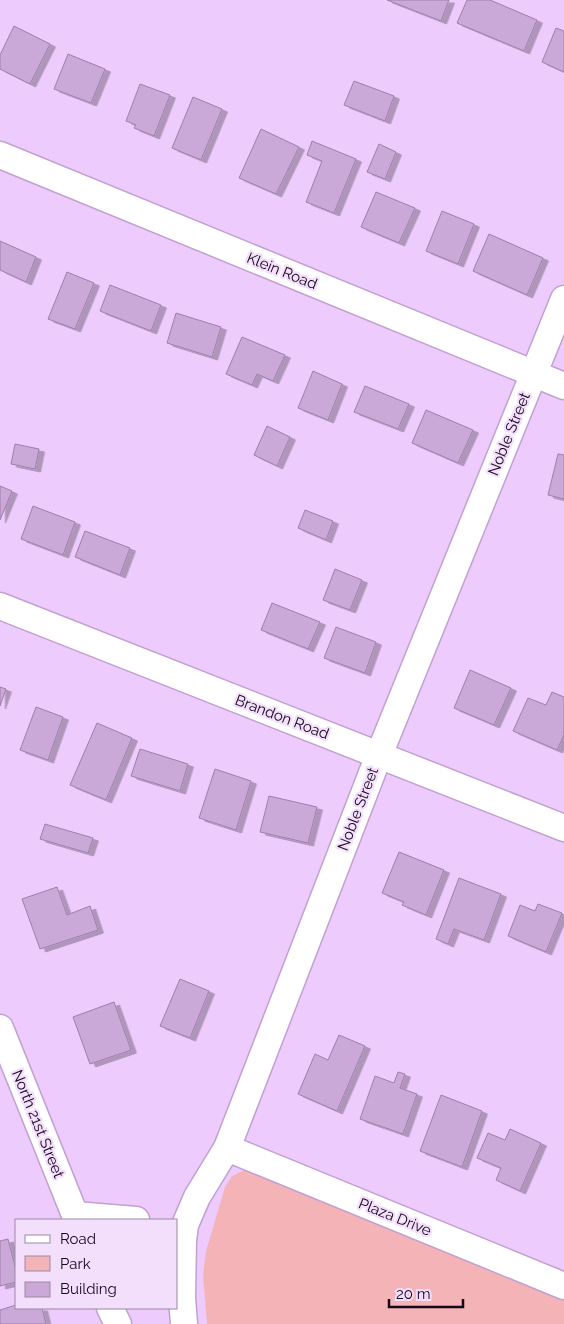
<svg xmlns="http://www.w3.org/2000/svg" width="564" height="1324" font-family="Raleway,sans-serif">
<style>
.green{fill:#f4b3b7}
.building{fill:#caa8d8;stroke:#9e7eac;filter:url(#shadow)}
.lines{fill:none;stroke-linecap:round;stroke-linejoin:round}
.minor-casing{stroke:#c2a0d0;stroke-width:29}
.minor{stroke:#fff;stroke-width:26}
.labels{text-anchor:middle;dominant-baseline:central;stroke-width:4.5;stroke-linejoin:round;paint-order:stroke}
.street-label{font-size:15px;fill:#16091a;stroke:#f3defc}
</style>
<defs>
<filter id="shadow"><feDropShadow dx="5.5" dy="3" stdDeviation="0" flood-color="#0004"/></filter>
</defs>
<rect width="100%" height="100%" fill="#eecbfd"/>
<polygon class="green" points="245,1170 564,1298 564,1324 207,1324 203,1275 206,1251 225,1187 232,1176"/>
<g class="building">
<polygon points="387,0 449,0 441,21"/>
<polygon points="467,0 490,0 537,20 524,51 457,23"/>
<polygon points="14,26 50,44 30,84 0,69 0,55"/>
<polygon points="556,28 564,31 564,72 542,62"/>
<polygon points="68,54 105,69 91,103 54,89"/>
<polygon points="354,81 394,96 385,121 344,105"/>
<polygon points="140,84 170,95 154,136 134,128 136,125 126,121"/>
<polygon points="193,97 222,109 201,160 172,148"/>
<polygon points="261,129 299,147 276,194 239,178"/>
<polygon points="312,141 356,159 334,213 306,202 322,161 307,155"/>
<polygon points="379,144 396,152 385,179 367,172"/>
<polygon points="376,192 415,208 399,243 361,227"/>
<polygon points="442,211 474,224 458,264 426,251"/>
<polygon points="489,234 543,258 527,295 473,271"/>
<polygon points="0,241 36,257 26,282 0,270"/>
<polygon points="67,272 94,283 75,329 48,319"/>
<polygon points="110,285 161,305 151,331 100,311"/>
<polygon points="176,313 221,327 212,357 167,343"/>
<polygon points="242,337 285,355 273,381 257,374 252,385 226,374"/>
<polygon points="313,371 342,384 328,420 298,408"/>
<polygon points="365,386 409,404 398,429 354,412"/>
<polygon points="426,410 473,430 458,463 412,443"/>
<polygon points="267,426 290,437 277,466 254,455"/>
<polygon points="15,444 39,449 35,469 11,464"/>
<polygon points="558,454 564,455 564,499 548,495"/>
<polygon points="0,486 12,491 0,520"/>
<polygon points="33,506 75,522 63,555 21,539"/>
<polygon points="305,510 333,521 326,540 298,528"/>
<polygon points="85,531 130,548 120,575 75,557"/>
<polygon points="335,569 362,580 350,610 323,600"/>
<polygon points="272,603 320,622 308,649 261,630"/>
<polygon points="336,627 376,642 365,673 324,658"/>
<polygon points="470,670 511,688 494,725 454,708"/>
<polygon points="0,687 6,689 0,706"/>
<polygon points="552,692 564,697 564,735 557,750 513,731 528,698 546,705"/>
<polygon points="36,707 63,717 48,760 20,750"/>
<polygon points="97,723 132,738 106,800 70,785"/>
<polygon points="140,749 188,764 180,791 131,776"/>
<polygon points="215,769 251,781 236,830 199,818"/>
<polygon points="269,796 317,807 308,843 260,832"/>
<polygon points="45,824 93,838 88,853 40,839"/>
<polygon points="399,852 444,870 426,915 402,905 404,902 382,893"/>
<polygon points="459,878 501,894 484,940 454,929 448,944 436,939"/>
<polygon points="57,887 67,915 90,906 98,930 40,949 22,899"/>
<polygon points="538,904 562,913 546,952 508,936 520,905 535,911"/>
<polygon points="180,979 209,991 190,1038 160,1026"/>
<polygon points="114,1002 131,1050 90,1064 73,1017"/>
<polygon points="339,1035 365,1046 337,1111 298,1094 315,1054 328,1060"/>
<polygon points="398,1072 405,1074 400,1088 417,1094 403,1134 360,1119 375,1076 394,1083"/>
<polygon points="441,1095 482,1111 462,1167 420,1151"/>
<polygon points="510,1129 541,1143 520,1191 496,1180 501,1168 477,1158 488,1133 505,1140"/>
<polygon points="8,1239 16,1270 16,1282 0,1286 0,1241"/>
<polygon points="16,1305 16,1308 42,1308 46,1324 0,1324 0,1310"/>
</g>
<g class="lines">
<defs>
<g id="minor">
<polyline points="0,155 564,386"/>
<polyline points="0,606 564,828"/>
<polyline points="0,1028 77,1220"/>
<polyline points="227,1148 564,1286"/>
<polyline points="75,1215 136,1220"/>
<polyline points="110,1308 118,1324"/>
<polyline points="184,1324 182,1298 183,1240 185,1225 197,1197 227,1148 379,755 564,299"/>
</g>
</defs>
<use href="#minor" class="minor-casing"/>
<use href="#minor" class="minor"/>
</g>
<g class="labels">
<g class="street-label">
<text transform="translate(282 271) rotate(22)">Klein Road</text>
<text transform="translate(509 434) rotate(-68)">Noble Street</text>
<text transform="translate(282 717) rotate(21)">Brandon Road</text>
<text transform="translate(358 809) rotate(-69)">Noble Street</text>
<text transform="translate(38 1124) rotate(68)">North 21st Street</text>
<text transform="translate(395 1217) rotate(22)">Plaza Drive</text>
</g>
</g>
<rect x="15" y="1219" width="162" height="90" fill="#f3defc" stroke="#9b89a2"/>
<rect x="25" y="1235" width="25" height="8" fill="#ffffff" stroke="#9b89a2"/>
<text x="60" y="1244" font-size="15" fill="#16091a">Road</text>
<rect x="25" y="1256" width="25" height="15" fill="#f4b3b7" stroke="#9b89a2"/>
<text x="60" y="1269" font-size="15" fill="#16091a">Park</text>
<rect x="25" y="1282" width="25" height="15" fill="#caa8d8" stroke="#9b89a2"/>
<text x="60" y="1294" font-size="15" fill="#16091a">Building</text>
<path d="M389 1299v8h74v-8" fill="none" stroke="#16091a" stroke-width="2.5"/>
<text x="396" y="1299" font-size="15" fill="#16091a" stroke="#f3defc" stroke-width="4" paint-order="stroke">20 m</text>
</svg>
